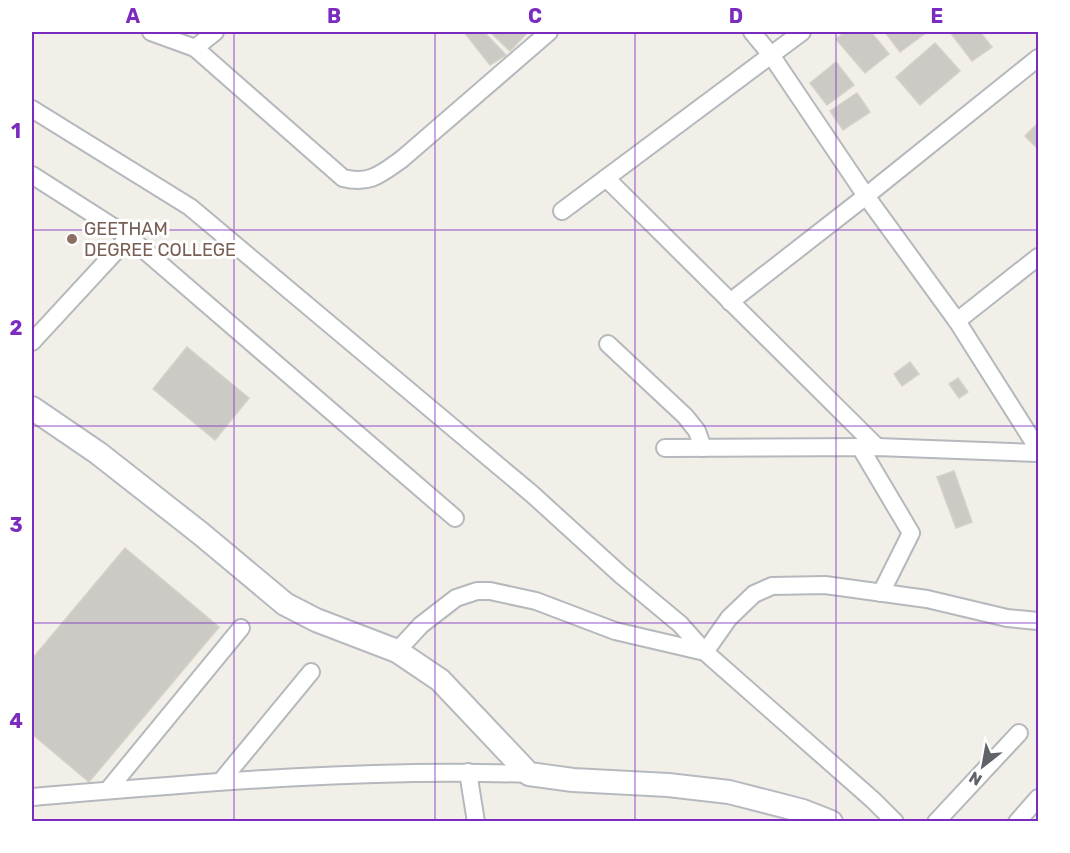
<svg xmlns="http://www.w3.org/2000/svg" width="1070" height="853" font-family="Rubik,sans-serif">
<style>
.building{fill:#cccac5;stroke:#d6d1c6;stroke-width:1.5}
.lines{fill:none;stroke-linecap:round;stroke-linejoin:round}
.street-casing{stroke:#b5b8bc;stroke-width:20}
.secondary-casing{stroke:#b6babf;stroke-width:26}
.street{stroke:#fff;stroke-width:16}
.secondary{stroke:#fff;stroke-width:22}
.grid{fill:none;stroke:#7b2cbf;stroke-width:1.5;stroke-opacity:0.55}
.education-dot{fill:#8d6e63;stroke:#fff;stroke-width:2}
.labels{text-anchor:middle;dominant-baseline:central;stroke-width:6;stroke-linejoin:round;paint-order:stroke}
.education-label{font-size:18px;fill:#785e54;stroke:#fff;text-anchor:start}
.neatline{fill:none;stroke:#7b2cbf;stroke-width:2}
.grid-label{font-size:20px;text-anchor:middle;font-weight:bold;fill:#7b2cbf}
</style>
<rect width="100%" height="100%" fill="#f1efe8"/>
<g class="building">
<polygon points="464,32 484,32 506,55 490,65"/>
<polygon points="490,32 528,32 510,51"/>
<polygon points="845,32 871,32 889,54 865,73 836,39"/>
<polygon points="885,32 927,32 900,52"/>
<polygon points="950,32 980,32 992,47 972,61"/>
<polygon points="935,43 960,71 920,105 896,77"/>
<polygon points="836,62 854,85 827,105 810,83"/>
<polygon points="857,93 870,112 843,130 830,111"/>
<polygon points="1038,123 1038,149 1025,136"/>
<polygon points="187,347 249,398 215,440 153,389"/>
<polygon points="910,362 919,374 902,386 894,374"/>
<polygon points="958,378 968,392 959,398 949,384"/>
<polygon points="954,471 972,522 956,528 937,477"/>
<polygon points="125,548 219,627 89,782 32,734 32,659"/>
</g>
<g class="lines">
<defs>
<g id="street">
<path d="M151 32 195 48 343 178C369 185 381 174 402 159L549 32"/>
<polyline points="752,32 771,55 866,196 957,321 1038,449"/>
<polyline points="195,48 215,32"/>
<polyline points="32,109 190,207 532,494 621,575 680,624 705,652 729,618 754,594 772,586 825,585 927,599 1007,618 1038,621"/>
<polyline points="32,175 129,237 455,518"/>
<polyline points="606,178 877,447"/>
<polyline points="562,211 802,32"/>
<polyline points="730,302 866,196 1038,58"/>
<polyline points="957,321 1038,257"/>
<polyline points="32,342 129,237"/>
<polyline points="608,344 685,416 697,431 703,448"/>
<polyline points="860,447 911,533 881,593"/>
<polyline points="665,448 877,447 1038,453"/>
<polyline points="397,651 421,625 456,598 477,591 490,591 536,601 615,631 705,652 873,800 895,822"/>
<polyline points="468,772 476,822"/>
<polyline points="222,780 311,672"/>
<polyline points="108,790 241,628"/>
<path d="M32 797C197 783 363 768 529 774"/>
<polyline points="936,822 1019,733"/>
<polyline points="1017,822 1038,798"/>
</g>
<polyline id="secondary" points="32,408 98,453 200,533 285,604 316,620 397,651 440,680 529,774 573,780 668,785 729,792 803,811 831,822"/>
</defs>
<use href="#street" class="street-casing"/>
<use href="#secondary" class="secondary-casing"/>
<use href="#street" class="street"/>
<use href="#secondary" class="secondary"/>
</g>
<path class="grid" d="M234 32V822M435 32V822M635 32V822M836 32V822M32 230H1038M32 426H1038M32 623H1038"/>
<circle class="education-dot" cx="72" cy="239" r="6"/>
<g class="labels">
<g class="education-label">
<text x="84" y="229">GEETHAM<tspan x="84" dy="21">DEGREE COLLEGE</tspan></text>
</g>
</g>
<rect width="1070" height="853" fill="none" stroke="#ffffff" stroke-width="66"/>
<g transform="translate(983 766) rotate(211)" stroke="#ffffff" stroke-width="4.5" paint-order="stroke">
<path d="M0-4.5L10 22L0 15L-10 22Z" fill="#5f6368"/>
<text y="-9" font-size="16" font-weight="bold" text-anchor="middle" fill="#5f6368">N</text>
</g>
<rect x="33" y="33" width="1004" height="787" class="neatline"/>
<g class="grid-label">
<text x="133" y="23">A</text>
<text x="334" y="23">B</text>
<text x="535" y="23">C</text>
<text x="736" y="23">D</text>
<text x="937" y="23">E</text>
<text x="16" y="138">1</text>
<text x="16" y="335">2</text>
<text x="16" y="532">3</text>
<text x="16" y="728">4</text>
</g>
</svg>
